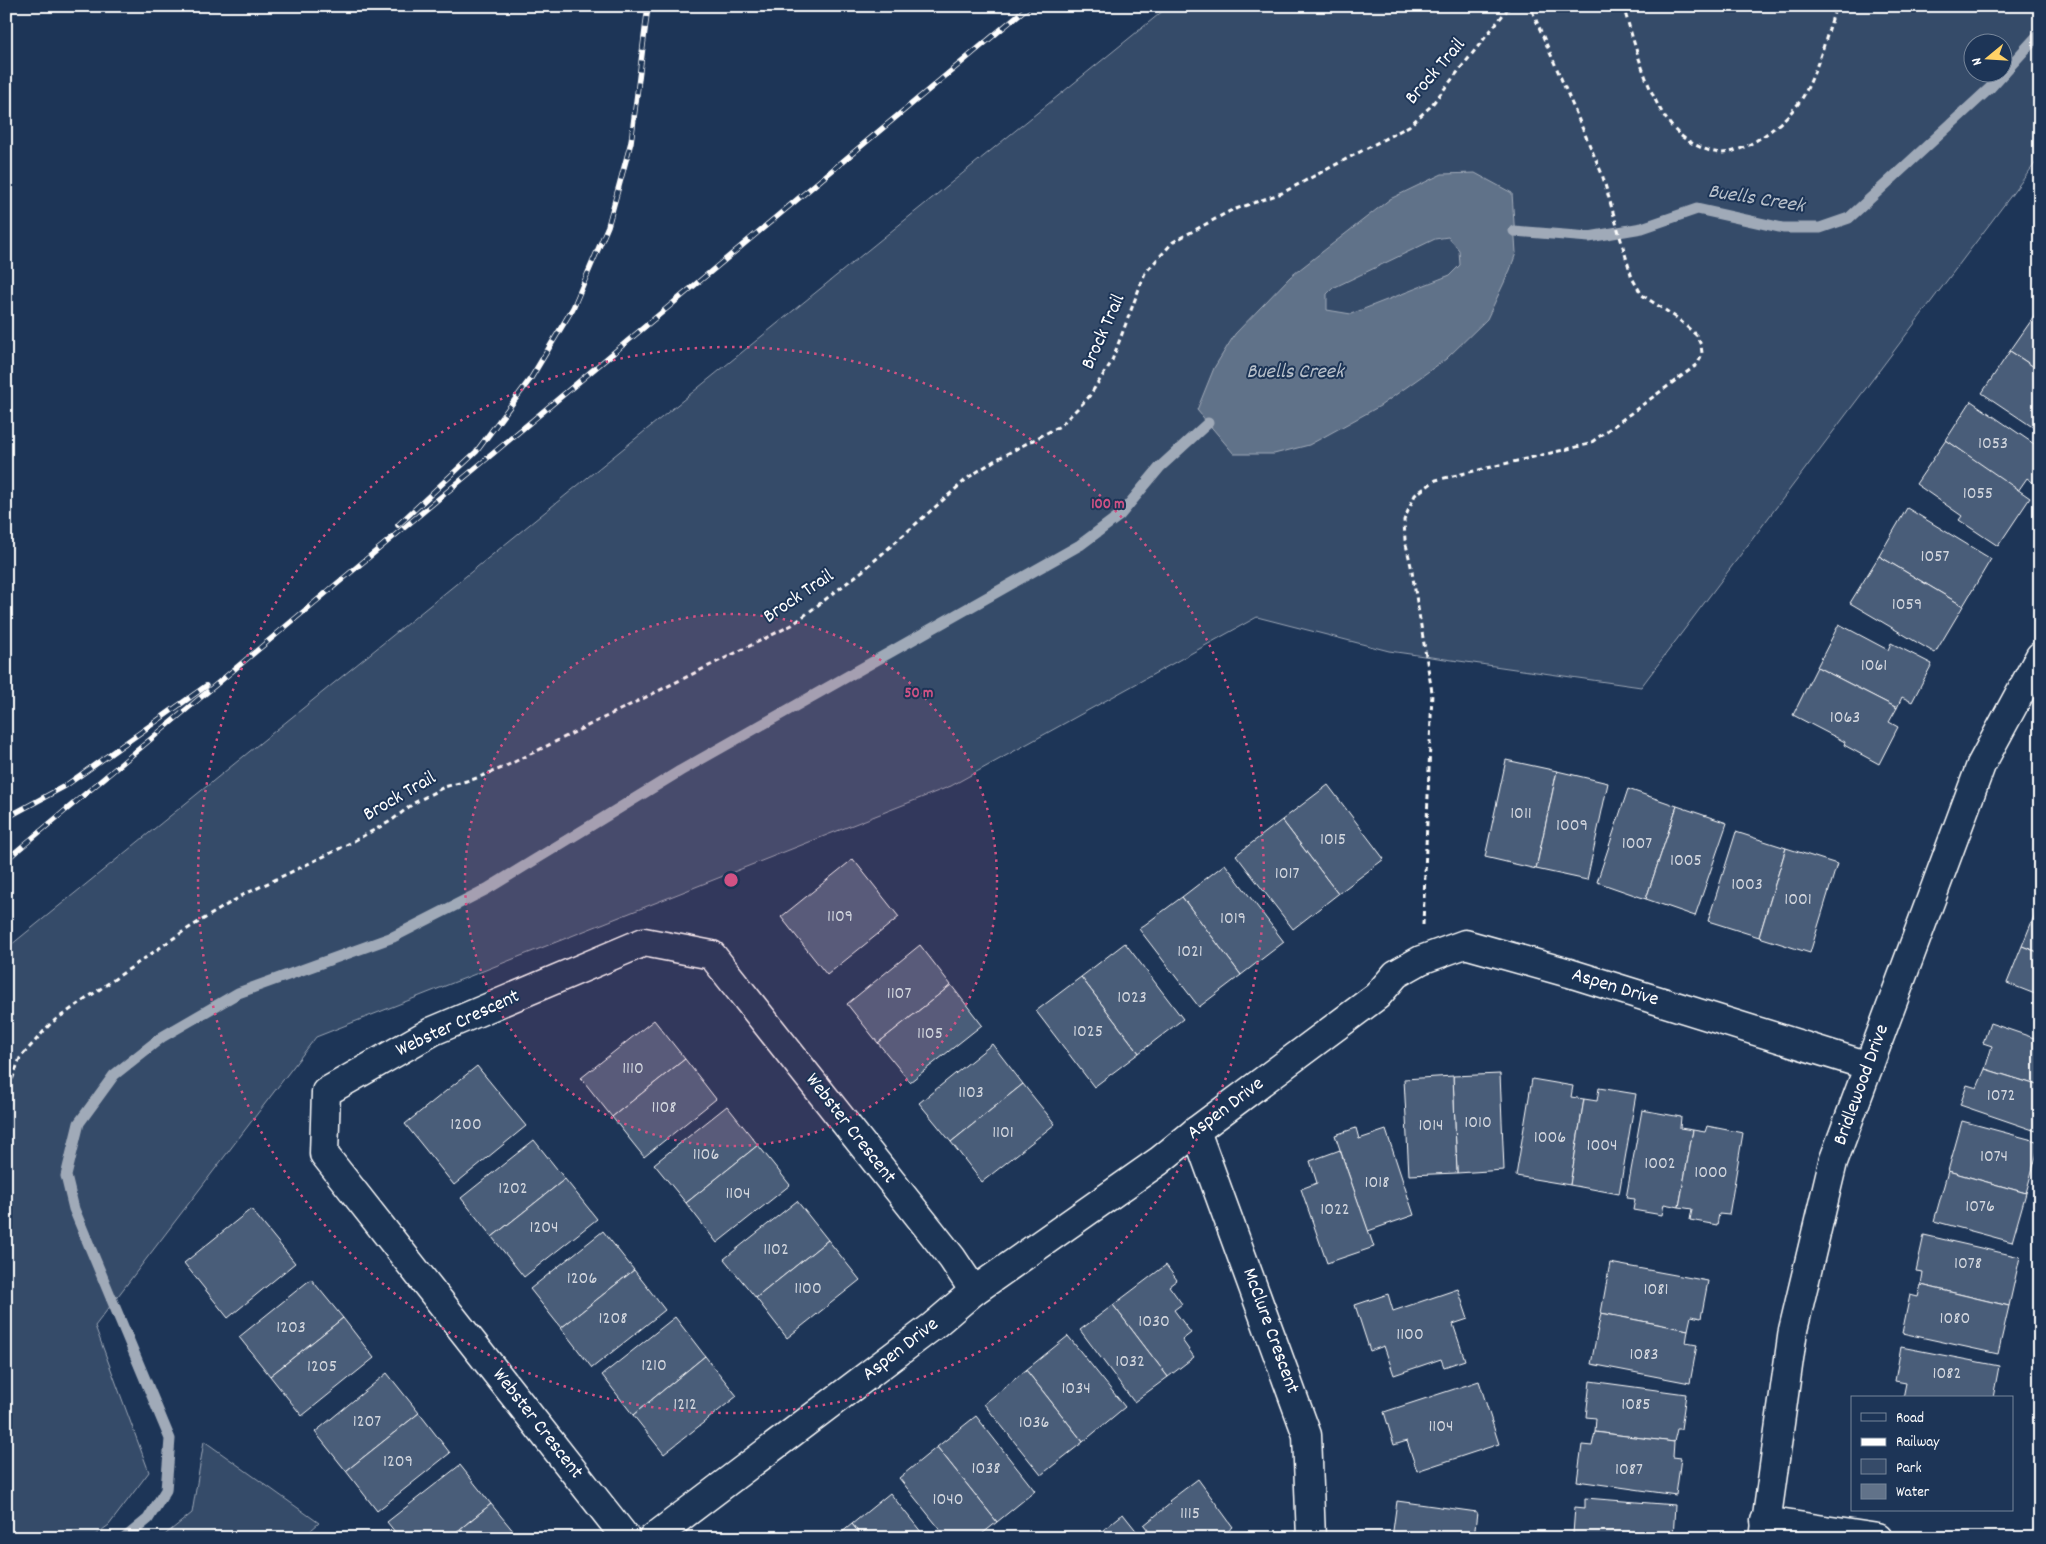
<svg xmlns="http://www.w3.org/2000/svg" width="2046" height="1544" font-family="Dekko,sans-serif">
<style>
.green{fill:#364b69;stroke:#9aa5b4;fill-rule:evenodd}
.water{fill:#617289;stroke:#a0aab8;fill-rule:evenodd}
.lines{fill:none;stroke-linecap:round;stroke-linejoin:round}
.stream{stroke:#a0aab8;stroke-width:11}
.building{fill:#4a5d79;stroke:#fff}
.street-casing{stroke:#fff;stroke-width:31}
.path{stroke:#fff;stroke-width:3;stroke-dasharray:5 4;stroke-linecap:butt}
.street{stroke:#1d3557;stroke-width:28}
.rail-casing{stroke:#fff;stroke-width:5.5}
.rail{stroke:#1d3557;stroke-width:4;stroke-dasharray:11;stroke-linecap:butt}
.ring{fill:none;stroke:#d15284;stroke-width:2.5;stroke-dasharray:2.5 5}
.labels{text-anchor:middle;dominant-baseline:central;stroke-width:4;stroke-linejoin:round;paint-order:stroke}
.number-label{font-size:18px;fill:#d2d6de}
.street-label{font-size:20px;fill:#fff;stroke:#1d3557}
.water-label{font-size:21px;font-style:italic;fill:#b8c0ca;stroke:#1d3557}
.centre{fill:#d15284;stroke:#1d3557;stroke-width:2.5}
.ring-label{font-size:15px;text-anchor:middle;font-weight:bold;fill:#d15284;stroke:#1d3557;stroke-width:4;stroke-linejoin:round;paint-order:stroke}
</style>
<rect width="100%" height="100%" fill="#1d3557"/>
<filter id="ink" filterUnits="userSpaceOnUse"><feTurbulence type="fractalNoise" baseFrequency=".02" numOctaves="2"/><feDisplacementMap in="SourceGraphic" scale="10" xChannelSelector="R" yChannelSelector="G"/><feConvolveMatrix kernelMatrix="1 2 1 2 8 2 1 2 1" color-interpolation-filters="sRGB"/></filter>
<g filter="url(#ink)">
<g class="green">
<path d="M1169 6H2040V157L1641 687 1389 651 1257 617 951 786 316 1037 95 1326 149 1472 109 1525 91 1538H6V949ZM1974 42H2004V72H1974Z"/>
<polygon points="204,1441 319,1523 302,1538 161,1538 192,1513"/>
</g>
<path class="water" d="M1475 173 1512 193 1516 253 1510 270 1487 319 1446 359 1380 406 1309 445 1274 454H1234L1197 410 1214 368 1235 334 1290 277 1390 199 1442 174ZM1448 237 1459 250 1460 265 1450 275 1351 314 1327 310V294L1333 288 1435 239Z"/>
<g class="lines">
<g class="stream">
<polyline points="1514,231 1589,237 1642,228 1697,209 1783,228 1820,228 1849,218 1990,88 2040,33"/>
<polyline points="125,1538 148,1519 166,1490 170,1439 74,1209 66,1176 79,1123 114,1075 162,1037 238,993 393,937 487,889 680,771 1080,545 1120,515 1160,467 1208,423"/>
</g>
</g>
<g class="building">
<polygon points="2040,308 2040,371 2010,351"/>
<polygon points="2010,351 2040,371 2040,432 1982,393"/>
<polygon points="1971,401 2040,448 2040,476 2035,484 2027,478 2018,491 1946,440"/>
<polygon points="1946,440 2030,498 1998,546 1959,520 1962,516 1916,484"/>
<polygon points="1907,508 1991,559 1963,606 1879,556"/>
<polygon points="1879,556 1963,606 1935,653 1850,603"/>
<polygon points="1839,624 1888,650 1891,643 1932,664 1912,702 1902,697 1897,708 1817,667"/>
<polygon points="1817,667 1897,708 1889,722 1898,727 1879,764 1844,745 1845,742 1793,715"/>
<polygon points="1506,760 1557,771 1536,869 1485,857"/>
<polygon points="1557,771 1608,783 1587,880 1536,869"/>
<polygon points="1328,785 1384,859 1338,894 1282,820"/>
<polygon points="1628,789 1677,806 1646,899 1597,882"/>
<polygon points="1677,806 1727,823 1695,916 1646,899"/>
<polygon points="1282,820 1338,894 1293,929 1236,855"/>
<polygon points="1736,832 1786,848 1759,937 1708,921"/>
<polygon points="1786,848 1837,864 1810,953 1759,937"/>
<polygon points="853,859 899,917 827,975 781,917"/>
<polygon points="1225,864 1284,942 1241,975 1182,897"/>
<polygon points="1182,897 1241,975 1199,1007 1139,929"/>
<polygon points="2037,909 2040,910 2040,953 2022,946"/>
<polygon points="1125,943 1183,1019 1139,1053 1081,977"/>
<polygon points="920,945 951,985 878,1043 847,1004"/>
<polygon points="2022,946 2040,953 2040,996 2007,983"/>
<polygon points="1081,977 1139,1053 1094,1087 1036,1011"/>
<polygon points="951,985 982,1025 910,1082 878,1043"/>
<polygon points="654,1020 685,1059 612,1117 581,1078"/>
<polygon points="1990,1023 2040,1040 2040,1086 1985,1069 1992,1046 1983,1043"/>
<polygon points="992,1044 1023,1084 951,1142 919,1103"/>
<polygon points="685,1059 716,1099 644,1157 612,1117"/>
<polygon points="477,1066 526,1126 454,1185 405,1124"/>
<polygon points="1985,1069 2040,1086 2040,1120 2036,1131 1960,1105 1967,1085 1977,1088"/>
<polygon points="1500,1074 1504,1170 1457,1173 1453,1076"/>
<polygon points="1453,1076 1457,1173 1409,1175 1404,1079"/>
<polygon points="1532,1079 1573,1086 1571,1097 1584,1099 1570,1185 1516,1176"/>
<polygon points="1023,1084 1055,1124 982,1182 951,1142"/>
<polygon points="1599,1088 1636,1094 1619,1194 1570,1185 1584,1099 1597,1101"/>
<polygon points="727,1106 758,1145 686,1203 654,1164"/>
<polygon points="1642,1110 1681,1117 1680,1128 1693,1130 1679,1207 1664,1204 1662,1215 1633,1210 1635,1199 1626,1198"/>
<polygon points="1962,1121 2040,1142 2026,1193 1948,1171"/>
<polygon points="1707,1126 1743,1133 1729,1215 1719,1214 1717,1225 1690,1220 1692,1209 1679,1207 1693,1130 1705,1132"/>
<polygon points="1356,1128 1359,1139 1386,1130 1414,1215 1368,1231 1335,1135"/>
<polygon points="534,1140 565,1179 492,1237 461,1198"/>
<polygon points="758,1145 790,1185 717,1243 686,1203"/>
<polygon points="1340,1150 1374,1247 1327,1263 1301,1189 1317,1183 1310,1161"/>
<polygon points="1948,1171 2026,1193 2012,1242 1934,1221"/>
<polygon points="565,1179 597,1219 524,1277 492,1237"/>
<polygon points="797,1201 828,1240 756,1298 724,1259"/>
<polygon points="251,1209 295,1263 228,1318 184,1263"/>
<polygon points="603,1231 634,1270 561,1328 530,1289"/>
<polygon points="1924,1235 2020,1257 2009,1306 1921,1285 1923,1272 1916,1271"/>
<polygon points="828,1240 860,1280 787,1338 756,1298"/>
<polygon points="1610,1263 1708,1281 1701,1318 1691,1316 1688,1330 1601,1313"/>
<polygon points="1166,1265 1177,1280 1169,1286 1182,1304 1174,1310 1191,1333 1182,1340 1194,1357 1168,1377 1113,1305"/>
<polygon points="634,1270 665,1310 592,1368 561,1328"/>
<polygon points="311,1279 343,1318 270,1376 239,1337"/>
<polygon points="1921,1285 2009,1306 1998,1354 1902,1333 1910,1295 1918,1297"/>
<polygon points="1458,1289 1468,1319 1453,1324 1465,1360 1444,1367 1441,1359 1394,1375 1384,1346 1370,1351 1355,1305 1388,1294 1393,1311"/>
<polygon points="1113,1305 1168,1377 1134,1402 1080,1330"/>
<polygon points="1601,1313 1688,1330 1686,1343 1697,1345 1690,1383 1591,1364"/>
<polygon points="675,1317 705,1356 633,1415 602,1375"/>
<polygon points="343,1318 374,1358 302,1416 270,1376"/>
<polygon points="1068,1336 1125,1407 1083,1442 1026,1370"/>
<polygon points="1901,1347 1999,1366 1993,1398 1903,1398 1906,1383 1895,1381"/>
<polygon points="705,1356 737,1396 664,1454 633,1415"/>
<polygon points="1026,1370 1083,1442 1041,1475 984,1404"/>
<polygon points="387,1373 419,1413 346,1471 315,1432"/>
<polygon points="1479,1381 1499,1444 1417,1471 1407,1441 1394,1445 1384,1412"/>
<polygon points="1590,1381 1686,1394 1681,1429 1677,1429 1674,1442 1595,1432 1596,1418 1586,1417"/>
<polygon points="419,1413 450,1453 377,1511 346,1471"/>
<polygon points="976,1416 1035,1491 997,1522 937,1447"/>
<polygon points="1595,1432 1674,1442 1673,1457 1681,1458 1676,1495 1577,1481 1582,1445 1592,1446"/>
<polygon points="937,1447 997,1522 977,1538 947,1538 899,1478"/>
<polygon points="460,1465 491,1504 449,1538 400,1538 387,1522"/>
<polygon points="1198,1479 1233,1527 1219,1538 1154,1538 1144,1525 1171,1503 1169,1501"/>
<polygon points="890,1493 926,1538 863,1538 852,1524"/>
<polygon points="1585,1498 1675,1505 1673,1538 1582,1538 1582,1535 1573,1534 1575,1507 1585,1508"/>
<polygon points="1397,1501 1477,1512 1474,1538 1392,1538"/>
<polygon points="491,1504 519,1538 449,1538"/>
<polygon points="1123,1514 1142,1538 1093,1538"/>
<polygon points="852,1524 863,1538 835,1538"/>
</g>
<g class="lines">
<defs>
<g id="street">
<polyline points="1196,1131 1307,1435 1311,1538"/>
<polyline points="1765,1521 1878,1538"/>
<polyline points="626,1538 324,1154 326,1092 433,1031 644,942 712,955 952,1258 974,1291"/>
<polyline points="653,1538 933,1326 974,1291 1159,1161 1196,1131 1377,996 1396,974 1421,960 1465,944 1569,973 1869,1066"/>
<polyline points="1764,1538 1793,1330 1833,1162 1981,765 2040,656"/>
</g>
</defs>
<use href="#street" class="street-casing"/>
<g class="path">
<path d="M1623 6C1635 44 1650 108 1679 134 1689 143 1707 152 1721 153 1749 153 1793 117 1805 93 1819 65 1827 35 1836 6"/>
<polyline points="1423,925 1432,692 1411,566 1405,540 1404,520 1415,495 1436,480 1589,444 1698,364 1702,353 1701,345 1696,335 1677,318 1642,295 1632,278 1602,174 1530,6"/>
<polyline points="6,1096 20,1058 51,1023 184,931 243,895 335,851 391,821 414,803 444,787 474,779 502,768 792,625 865,569 969,477 997,459 1060,426 1088,398 1111,363 1145,273 1173,242 1230,211 1282,193 1409,126 1430,107 1510,6"/>
</g>
<use href="#street" class="street"/>
<defs>
<g id="rail">
<polyline points="398,525 476,452 531,378 573,308 608,226 631,142 648,6"/>
<polyline points="6,818 65,786 206,686"/>
<polyline points="6,860 1029,6"/>
</g>
</defs>
<use href="#rail" class="rail-casing"/>
<use href="#rail" class="rail"/>
</g>
</g>
<circle cx="731" cy="880" r="266" fill="#d15284" fill-opacity=".12"/>
<g class="ring">
<circle cx="731" cy="880" r="266"/>
<circle cx="731" cy="880" r="533"/>
</g>
<g class="labels">
<g class="number-label">
<text x="1993" y="444">1053</text>
<text x="1978" y="494">1055</text>
<text x="1935" y="557">1057</text>
<text x="1907" y="605">1059</text>
<text x="1874" y="666">1061</text>
<text x="1845" y="718">1063</text>
<text x="1521" y="814">1011</text>
<text x="1572" y="826">1009</text>
<text x="1333" y="840">1015</text>
<text x="1637" y="844">1007</text>
<text x="1686" y="861">1005</text>
<text x="1287" y="874">1017</text>
<text x="1747" y="885">1003</text>
<text x="1798" y="900">1001</text>
<text x="840" y="917">1109</text>
<text x="1233" y="919">1019</text>
<text x="1190" y="952">1021</text>
<text x="899" y="994">1107</text>
<text x="1132" y="998">1023</text>
<text x="1088" y="1032">1025</text>
<text x="930" y="1034">1105</text>
<text x="633" y="1069">1110</text>
<text x="971" y="1093">1103</text>
<text x="2001" y="1096">1072</text>
<text x="664" y="1108">1108</text>
<text x="1478" y="1123">1010</text>
<text x="466" y="1125">1200</text>
<text x="1431" y="1126">1014</text>
<text x="1003" y="1133">1101</text>
<text x="1550" y="1138">1006</text>
<text x="1602" y="1146">1004</text>
<text x="706" y="1155">1106</text>
<text x="1994" y="1157">1074</text>
<text x="1660" y="1164">1002</text>
<text x="1711" y="1173">1000</text>
<text x="1377" y="1183">1018</text>
<text x="513" y="1189">1202</text>
<text x="738" y="1194">1104</text>
<text x="1980" y="1207">1076</text>
<text x="1335" y="1210">1022</text>
<text x="544" y="1228">1204</text>
<text x="776" y="1250">1102</text>
<text x="1968" y="1264">1078</text>
<text x="582" y="1279">1206</text>
<text x="808" y="1289">1100</text>
<text x="1656" y="1290">1081</text>
<text x="613" y="1319">1208</text>
<text x="1955" y="1319">1080</text>
<text x="1154" y="1322">1030</text>
<text x="291" y="1328">1203</text>
<text x="1410" y="1335">1100</text>
<text x="1644" y="1355">1083</text>
<text x="1130" y="1362">1032</text>
<text x="654" y="1366">1210</text>
<text x="322" y="1367">1205</text>
<text x="1947" y="1374">1082</text>
<text x="1076" y="1389">1034</text>
<text x="685" y="1405">1212</text>
<text x="1636" y="1405">1085</text>
<text x="367" y="1422">1207</text>
<text x="1034" y="1423">1036</text>
<text x="1441" y="1427">1104</text>
<text x="398" y="1462">1209</text>
<text x="986" y="1469">1038</text>
<text x="1629" y="1470">1087</text>
<text x="948" y="1500">1040</text>
<text x="1190" y="1514">1115</text>
</g>
<g class="street-label">
<text transform="translate(1436 72) rotate(-49)">Brock Trail</text>
<text transform="translate(1104 332) rotate(-66)">Brock Trail</text>
<text transform="translate(799 597) rotate(-34)">Brock Trail</text>
<text transform="translate(400 797) rotate(-30)">Brock Trail</text>
<text transform="translate(1615 988) rotate(17)">Aspen Drive</text>
<text transform="translate(458 1024) rotate(-25)">Webster Crescent</text>
<text transform="translate(1862 1085) rotate(-70)">Bridlewood Drive</text>
<text transform="translate(1226 1109) rotate(-37)">Aspen Drive</text>
<text transform="translate(850 1129) rotate(52)">Webster Crescent</text>
<text transform="translate(1270 1331) rotate(70)">McClure Crescent</text>
<text transform="translate(901 1350) rotate(-38)">Aspen Drive</text>
<text transform="translate(537 1424) rotate(52)">Webster Crescent</text>
</g>
<g class="water-label">
<text transform="translate(1756 200) rotate(9)">Buells Creek</text>
<text x="1295" y="373">Buells Creek</text>
</g>
</g>
<circle cx="731" cy="880" r="8" class="centre"/>
<g class="ring-label">
<text x="1108" y="508">100 m</text>
<text x="919" y="697">50 m</text>
</g>
<rect width="2046" height="1544" fill="none" stroke="#1d3557" stroke-width="25"/>
<rect x="12" y="12" width="2021" height="1519" fill="none" stroke="#fff" stroke-width="2" filter="url(#ink)"/>
<rect x="1851" y="1396" width="162" height="115" fill="#1d3557" stroke="#77869a"/>
<rect x="1861" y="1413" width="25" height="8" fill="#1d3557" stroke="#77869a"/>
<text x="1896" y="1422" font-size="15" fill="#ffffff">Road</text>
<rect x="1861" y="1438" width="25" height="8" fill="#ffffff" stroke="#77869a"/>
<text x="1896" y="1446" font-size="15" fill="#ffffff">Railway</text>
<rect x="1861" y="1459" width="25" height="15" fill="#364b69" stroke="#77869a"/>
<text x="1896" y="1472" font-size="15" fill="#ffffff">Park</text>
<rect x="1861" y="1484" width="25" height="15" fill="#617289" stroke="#77869a"/>
<text x="1896" y="1496" font-size="15" fill="#ffffff">Water</text>
<g transform="translate(1988 58) rotate(252)"><circle r="24" fill="#1d3557" stroke="#77869a"/>
<path d="M0-4L9 19L0 12L-9 19Z" fill="#ffd166"/>
<text y="-8" font-size="14" font-weight="bold" text-anchor="middle" fill="#ffffff">N</text>
</g>
</svg>
